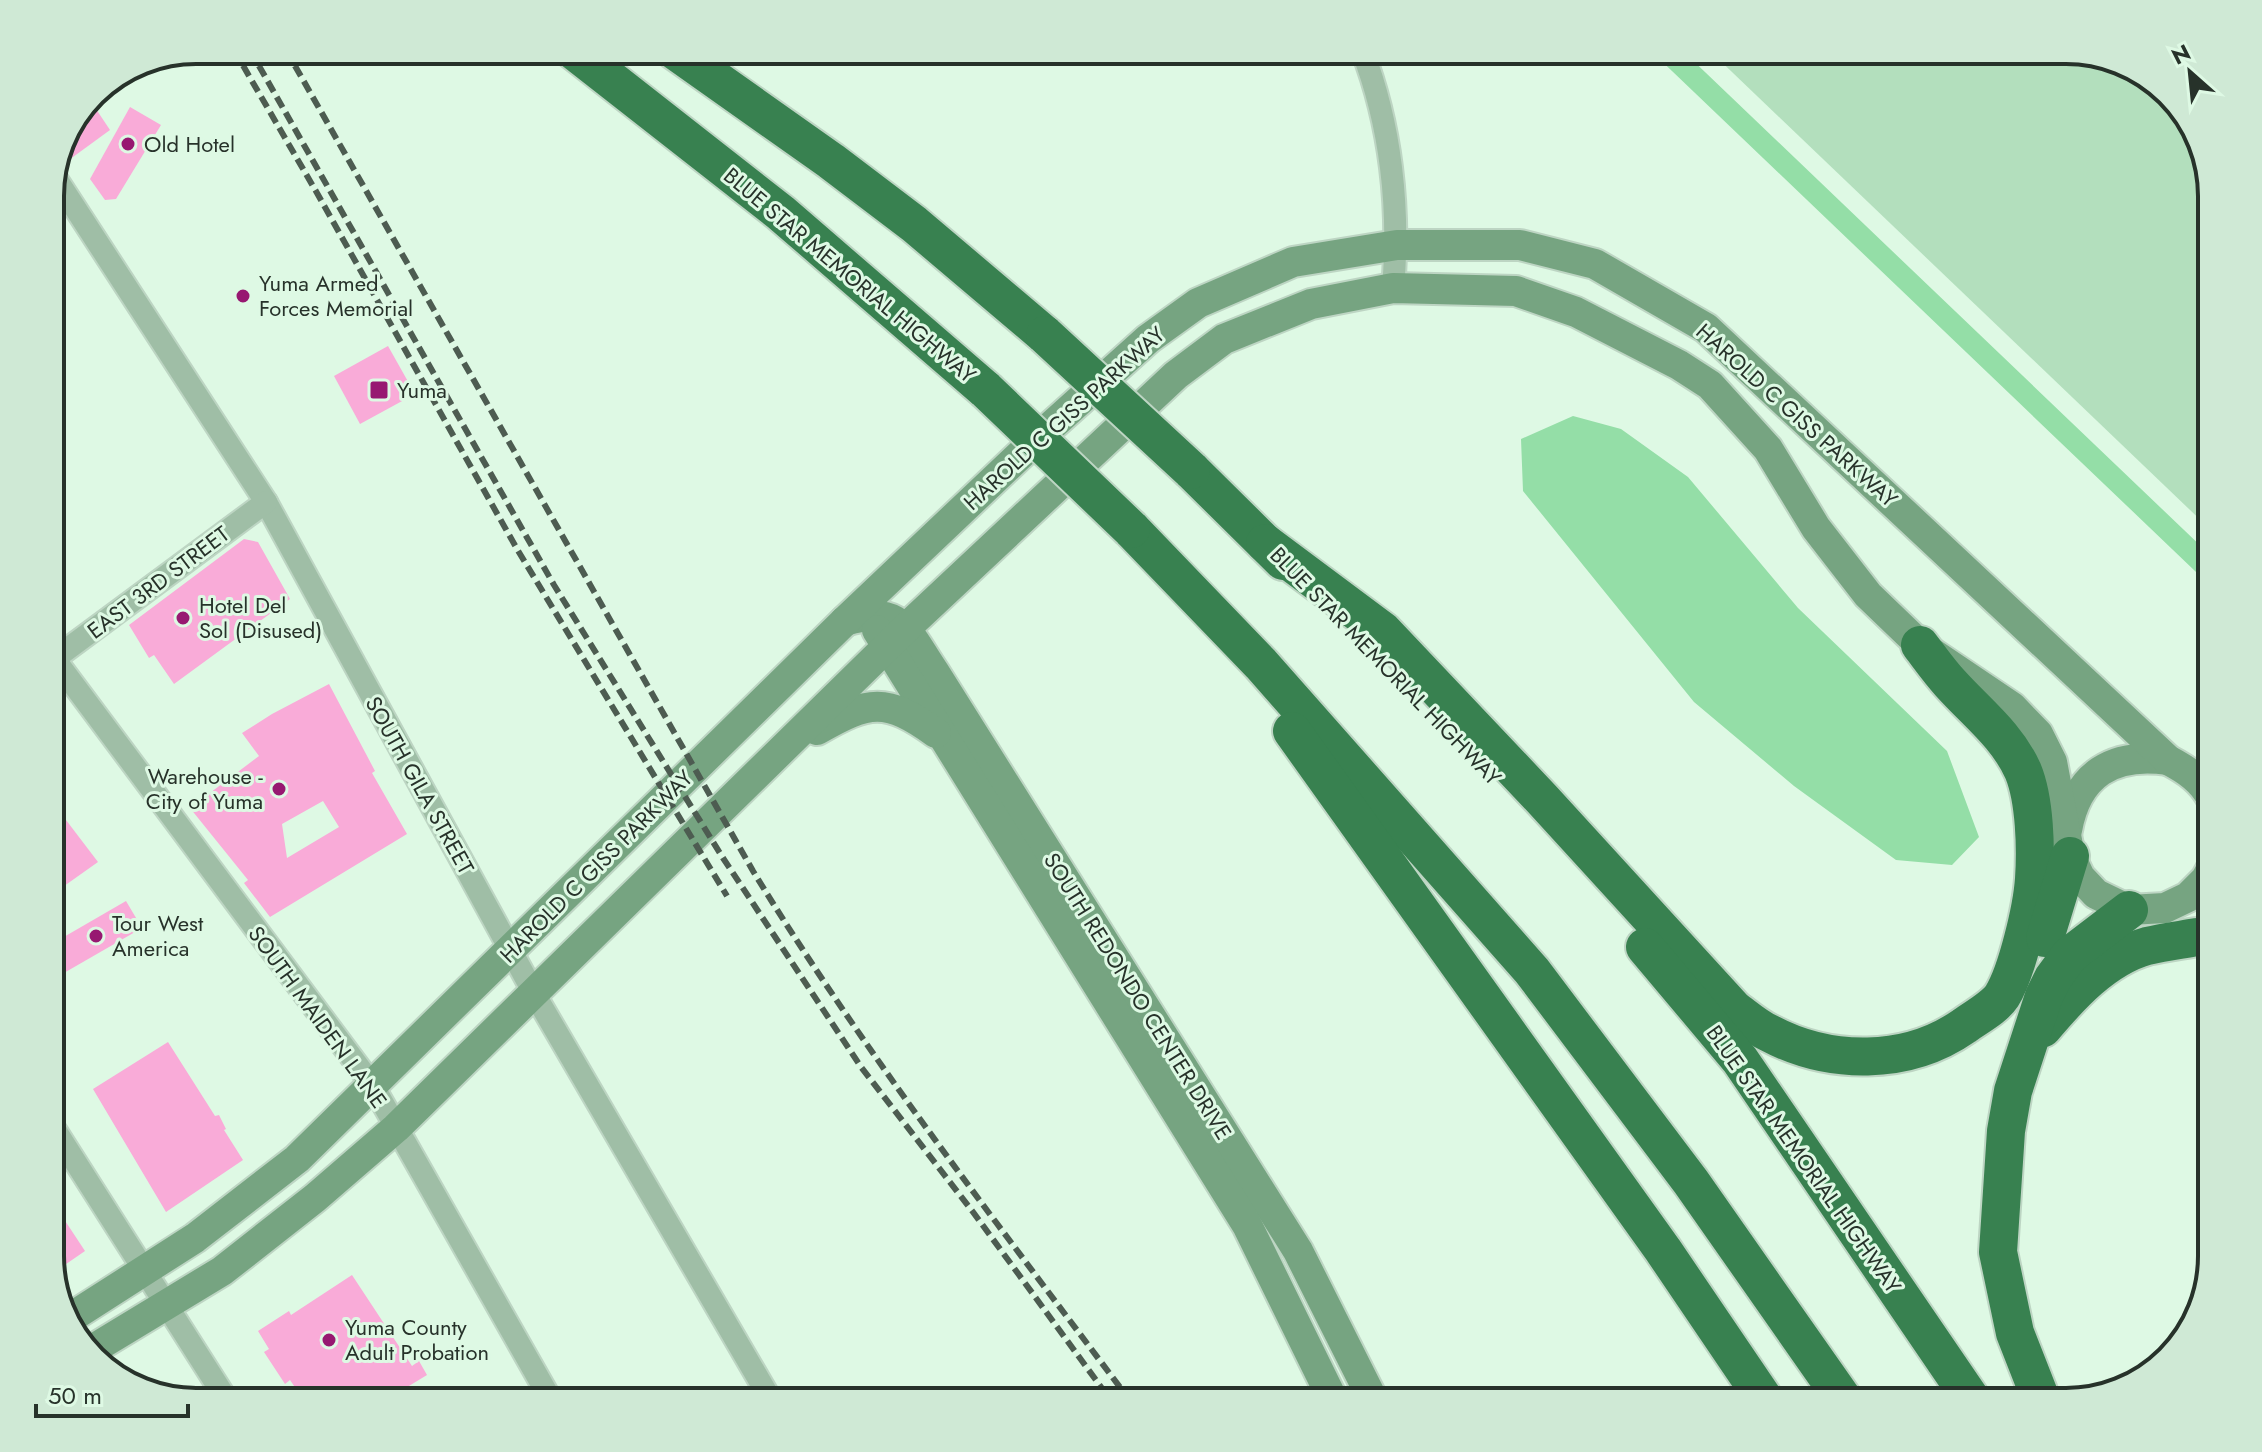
<svg xmlns="http://www.w3.org/2000/svg" width="2262" height="1452" font-family="Jost,sans-serif">
<style>
.green{fill:#b3dfbd}
.water{fill:#94dea7}
.lines{fill:none;stroke-linecap:round;stroke-linejoin:round}
.canal{stroke:#94dea7;stroke-width:22}
.building{fill:#f9abd8;fill-rule:evenodd}
.minor-casing{stroke:#bdd5c3;stroke-width:26}
.secondary-casing{stroke:#bdd5c3;stroke-width:34}
.motorway-casing{stroke:#bdd5c3;stroke-width:42}
.minor{stroke:#9fbea6;stroke-width:22}
.secondary{stroke:#76a481;stroke-width:30}
.motorway{stroke:#388150;stroke-width:38}
.rail{stroke:#4d5c51;stroke-width:6;stroke-dasharray:12 6;stroke-linecap:butt}
.motorway-bridge-casing{stroke:#bdd5c3;stroke-width:42;stroke-linecap:butt}
.motorway-bridge{stroke:#388150;stroke-width:38}
.poi-dot{fill:#971871;stroke:#def9e4;stroke-width:3}
.labels{text-anchor:middle;dominant-baseline:central;stroke-width:6;stroke-linejoin:round;paint-order:stroke}
.poi-label{font-size:22px;fill:#27322a;stroke:#def9e4;text-anchor:start}
.street-label{font-size:22px;fill:#27322a;stroke:#def9e4}
.rim{fill:none;stroke:#27322a;stroke-width:4}
</style>
<rect width="100%" height="100%" fill="#def9e4"/>
<polygon class="green" points="1709,50 2066,50 2147,74 2193,124 2212,196 2212,531"/>
<polygon class="water" points="1573,416 1621,429 1688,477 1798,608 1947,751 1979,837 1952,865 1896,860 1794,786 1694,702 1523,491 1521,439"/>
<g class="lines">
<polyline class="canal" points="1666,50 2212,572"/>
</g>
<g class="building">
<polygon points="90,100 110,130 62,165 61,164"/>
<polygon points="130,107 161,125 116,199 105,200 90,179"/>
<polygon points="388,346 415,394 360,424 334,376"/>
<polygon points="244,539 258,542 290,599 174,684 154,655 149,658 129,625"/>
<path d="M329 684 375 771 372 773 407 834 270 917 244 883 248 880 190 808 259 756 242 733 272 714ZM323 801 339 827 287 858 282 824Z"/>
<polygon points="50,799 98,862 50,896"/>
<polygon points="126,901 142,928 50,981 50,945"/>
<polygon points="168,1042 215,1116 219,1115 226,1129 224,1130 243,1160 166,1212 93,1089"/>
<polygon points="50,1198 85,1251 53,1273 50,1265"/>
<polygon points="352,1275 412,1366 419,1361 427,1375 399,1392 395,1386 370,1402 305,1402 290,1380 285,1384 264,1352 269,1349 258,1331 289,1311 291,1315"/>
</g>
<g class="lines">
<defs>
<g id="minor">
<path d="M1362 50C1391 125 1400 209 1393 288"/>
<polyline points="55,177 266,502 535,995 772,1402"/>
<polyline points="50,653 373,1086 552,1402"/>
<polyline points="50,662 266,502"/>
<polyline points="50,1122 228,1402"/>
</g>
<g id="secondary">
<path d="M845 621C901 603 907 632 935 673L1298 1251 1374 1402"/>
<polyline points="877,630 1247,1225 1334,1402"/>
<path d="M817 730C869 700 886 697 936 733"/>
<path d="M2067 830C2077 774 2113 752 2168 760"/>
<path d="M67 1320 195 1238 297 1159 845 621 1039 437 1148 339 1198 303 1293 262 1397 245H1520L1595 264 1706 328 2168 760C2187 770 2202 780 2212 799"/>
<polyline points="90,1351 222,1271 315,1198 396,1128 905,629 1176,375 1224,339 1311,304 1393,288 1516,291 1576,312 1679,365 1710,385 1768,449 1816,528 1868,595 1920,645 2012,707 2038,734 2052,762 2070,856 2080,877 2096,894 2129,910 2165,908 2188,897 2206,879 2212,868"/>
</g>
<g id="motorway">
<polyline points="573,50 781,213 986,390"/>
<polyline points="674,50 831,161 914,224 1045,335"/>
<polyline points="1191,470 1283,561"/>
<polyline points="1131,529 1261,664 1532,971 1691,1182 1845,1402"/>
<path d="M1265 543 1383 631 1542 799 1734 1009C1745 1017 1756 1027 1769 1033 1829 1065 1907 1066 1964 1026 1976 1017 1994 1008 2002 996 2017 972 2032 908 2034 879 2036 849 2035 800 2023 771 2007 735 1976 712 1950 683 1939 671 1930 658 1920 645"/>
<polyline points="1292,731 1663,1250 1766,1402"/>
<polyline points="2045,938 2070,856"/>
<polyline points="1645,947 1740,1060 1973,1402"/>
<path d="M2043 1028C2070 996 2104 958 2147 946 2163 942 2180 940 2197 937"/>
<polyline points="2042,1402 2015,1333 1998,1252 2006,1131 2013,1091 2044,996 2053,978 2070,955 2129,910"/>
</g>
</defs>
<use href="#minor" class="minor-casing"/>
<use href="#secondary" class="secondary-casing"/>
<use href="#motorway" class="motorway-casing"/>
<use href="#minor" class="minor"/>
<use href="#secondary" class="secondary"/>
<use href="#motorway" class="motorway"/>
<g class="rail">
<polyline points="234,50 317,193 517,549 727,896"/>
<polyline points="250,50 554,585 723,858 861,1067 973,1212 1112,1402"/>
<path d="M286 50 753 871C866 1056 1001 1228 1131 1402"/>
</g>
<defs>
<g id="motorway-bridge">
<polyline points="1045,335 1191,470"/>
<polyline points="986,390 1131,529"/>
</g>
</defs>
<use href="#motorway-bridge" class="motorway-bridge-casing"/>
<use href="#motorway-bridge" class="motorway-bridge"/>
</g>
<g class="poi-dot">
<circle cx="128" cy="144" r="8"/>
<circle cx="243" cy="296" r="8"/>
<rect x="369" y="380" width="20" height="20" rx="4"/>
<circle cx="183" cy="618" r="8"/>
<circle cx="279" cy="789" r="8"/>
<circle cx="96" cy="936" r="8"/>
<circle cx="329" cy="1340" r="8"/>
</g>
<g class="labels">
<g class="poi-label">
<text x="144" y="144">Old Hotel</text>
<text x="259" y="283">Yuma Armed<tspan x="259" dy="25">Forces Memorial</tspan></text>
<text x="397" y="390">Yuma</text>
<text x="199" y="605">Hotel Del<tspan x="199" dy="25">Sol (Disused)</tspan></text>
<text x="263" y="776" text-anchor="end">Warehouse -<tspan x="263" dy="25">City of Yuma</tspan></text>
<text x="112" y="923">Tour West<tspan x="112" dy="25">America</tspan></text>
<text x="345" y="1327">Yuma County<tspan x="345" dy="25">Adult Probation</tspan></text>
</g>
<g class="street-label">
<text transform="translate(850 275) rotate(40)">BLUE STAR MEMORIAL HIGHWAY</text>
<text transform="translate(1797 415) rotate(42)">HAROLD C GISS PARKWAY</text>
<text transform="translate(1064 418) rotate(-42)">HAROLD C GISS PARKWAY</text>
<text transform="translate(158 582) rotate(-37)">EAST 3RD STREET</text>
<text transform="translate(1386 666) rotate(46)">BLUE STAR MEMORIAL HIGHWAY</text>
<text transform="translate(420 785) rotate(61)">SOUTH GILA STREET</text>
<text transform="translate(596 866) rotate(-45)">HAROLD C GISS PARKWAY</text>
<text transform="translate(1138 996) rotate(58)">SOUTH REDONDO CENTER DRIVE</text>
<text transform="translate(318 1017) rotate(54)">SOUTH MAIDEN LANE</text>
<text transform="translate(1804 1159) rotate(55)">BLUE STAR MEMORIAL HIGHWAY</text>
</g>
</g>
<path d="M0 0H2262V1452H0ZM196 64H2066A132 132 0 0 1 2198 196V1256A132 132 0 0 1 2066 1388H196A132 132 0 0 1 64 1256V196A132 132 0 0 1 196 64Z" fill="#cfe9d5" fill-rule="evenodd"/>
<path class="rim" d="M196 64H2066A132 132 0 0 1 2198 196V1256A132 132 0 0 1 2066 1388H196A132 132 0 0 1 64 1256V196A132 132 0 0 1 196 64Z"/>
<g transform="translate(2190 72) rotate(333)" stroke="#def9e4" stroke-width="6" paint-order="stroke">
<path d="M0-6L14 30L0 20L-14 30Z" fill="#27322a"/>
<text y="-12" font-size="22" font-weight="bold" text-anchor="middle" fill="#27322a">N</text>
</g>
<path d="M36 1404v12h152v-12" fill="none" stroke="#27322a" stroke-width="4"/>
<text x="48" y="1404" font-size="24" fill="#27322a" stroke="#def9e4" stroke-width="6" paint-order="stroke">50 m</text>
</svg>
